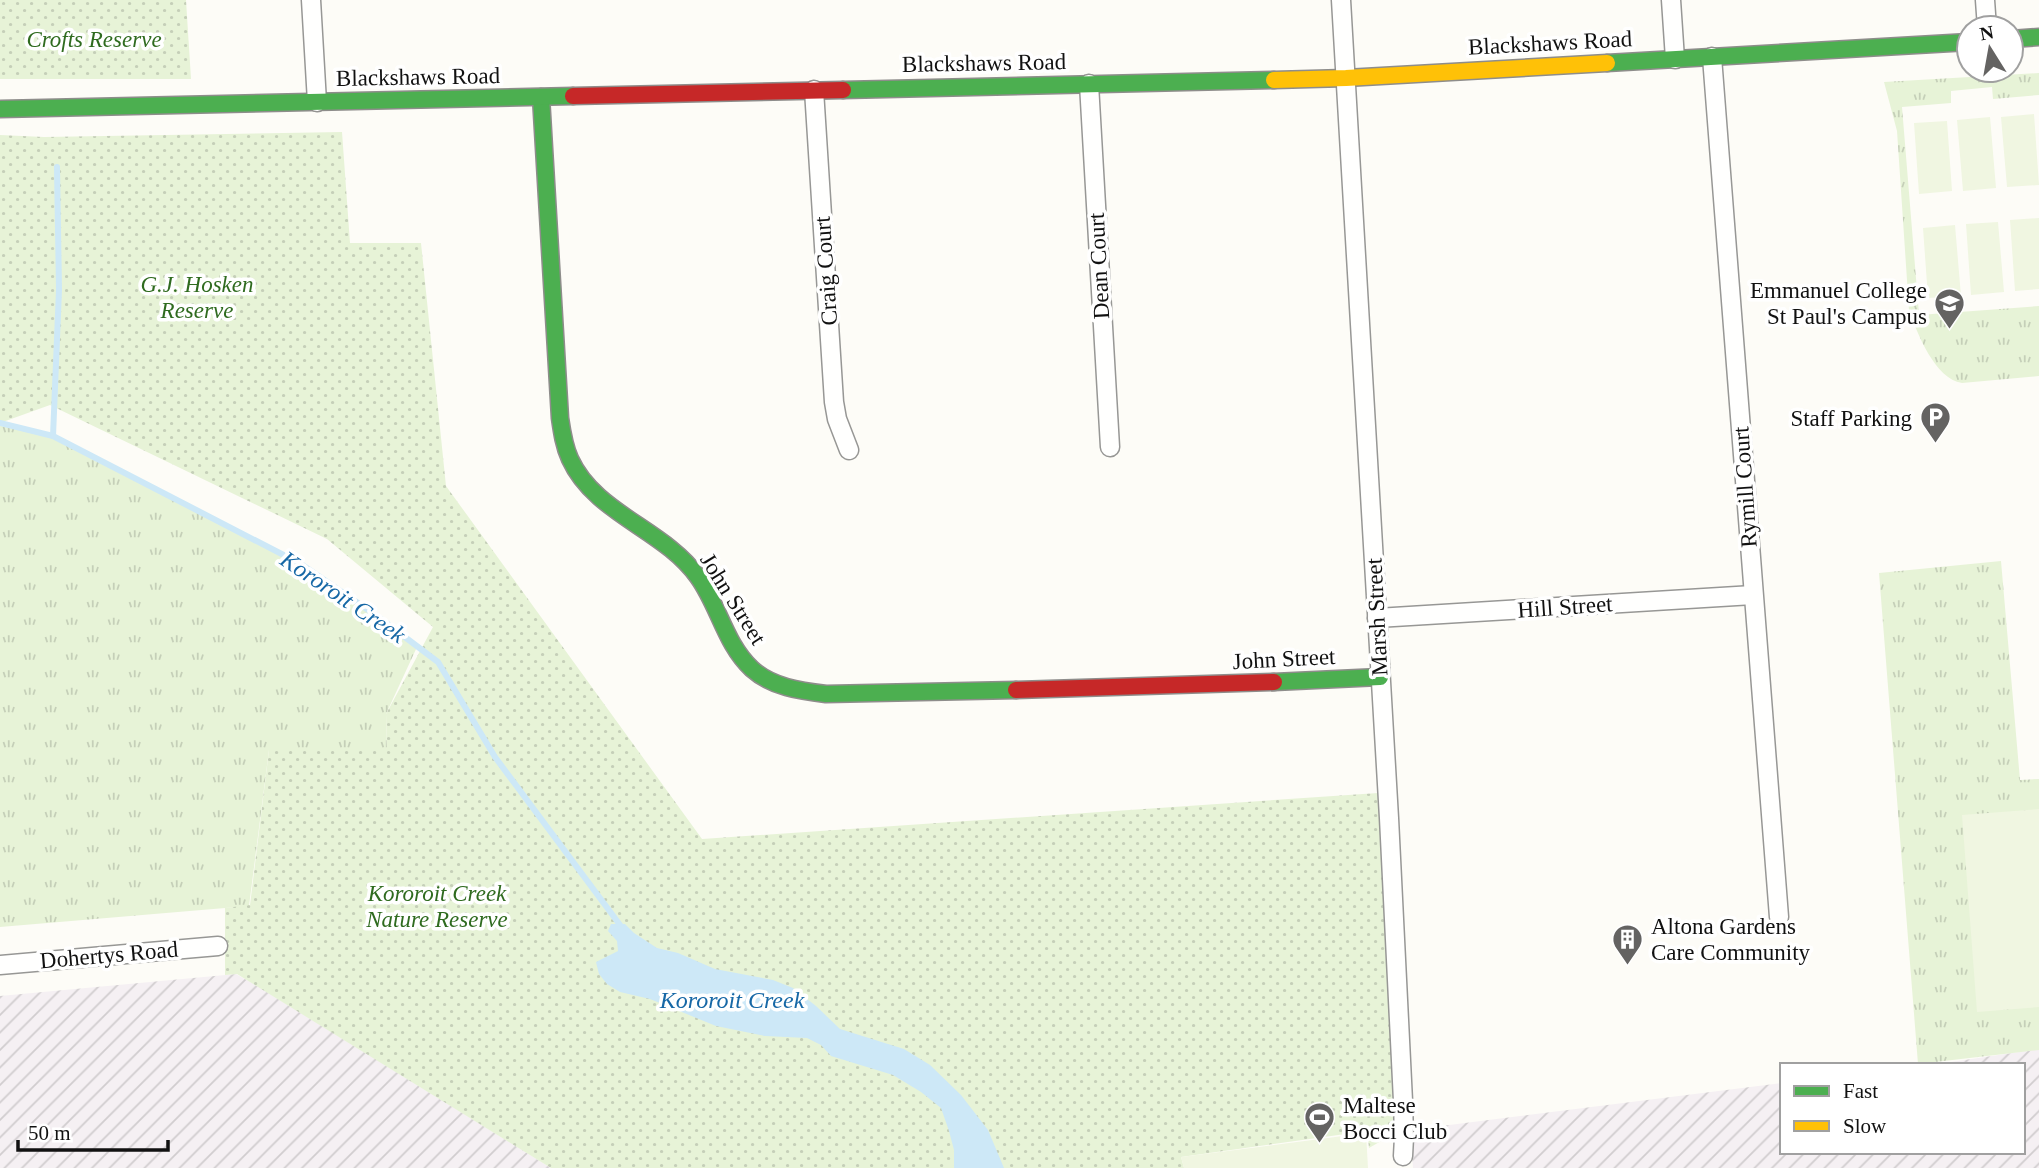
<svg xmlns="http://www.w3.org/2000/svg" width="2039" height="1168" font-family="'Times New Roman',serif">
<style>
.industrial{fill:url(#industrial-furrows)}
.grass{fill:url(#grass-tufts)}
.park{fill:url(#park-dots)}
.pitch{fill:#f0f6e1}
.water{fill:#cde8f7}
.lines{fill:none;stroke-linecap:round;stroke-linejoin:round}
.stream{stroke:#cde8f7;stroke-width:6}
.street-casing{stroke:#979795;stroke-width:21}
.fast-casing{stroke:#8e8d8b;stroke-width:19}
.slow-casing{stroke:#8e8d8b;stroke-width:19}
.jam-casing{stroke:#8e8d8b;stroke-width:19}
.street{stroke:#fffffe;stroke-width:18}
.fast{stroke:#4caf50;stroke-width:16}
.slow{stroke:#ffc107;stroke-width:16}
.jam{stroke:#c62828;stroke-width:16}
.labels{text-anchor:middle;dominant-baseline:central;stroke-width:7;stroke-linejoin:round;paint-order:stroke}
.park-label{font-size:23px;font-style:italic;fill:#2f6b1f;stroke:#fff}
.street-label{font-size:23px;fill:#111;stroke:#fff}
.poi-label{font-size:23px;fill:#111;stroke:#fff;text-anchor:end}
.water-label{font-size:24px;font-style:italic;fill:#1768a6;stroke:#fff}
</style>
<defs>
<pattern id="industrial-furrows" width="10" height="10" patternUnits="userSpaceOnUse" patternTransform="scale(1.75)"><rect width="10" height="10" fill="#f5f0f3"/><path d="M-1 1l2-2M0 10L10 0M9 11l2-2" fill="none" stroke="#d1cdcf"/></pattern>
<pattern id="grass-tufts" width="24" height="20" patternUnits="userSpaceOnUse" patternTransform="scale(1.75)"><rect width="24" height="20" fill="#e7f3d7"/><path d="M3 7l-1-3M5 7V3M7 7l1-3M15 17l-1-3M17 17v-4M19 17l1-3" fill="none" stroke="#c5cfb8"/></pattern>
<pattern id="park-dots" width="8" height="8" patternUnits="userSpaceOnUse" patternTransform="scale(1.75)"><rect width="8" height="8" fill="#e7f3d7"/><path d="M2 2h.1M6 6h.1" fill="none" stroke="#c5cfb8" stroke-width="1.8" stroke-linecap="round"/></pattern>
</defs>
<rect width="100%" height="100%" fill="#fdfcf7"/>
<g class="industrial">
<polygon points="236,974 259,987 551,1168 0,1168 0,996"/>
<polygon points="2039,1049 2039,1168 1413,1168 1410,1130 1782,1083 1782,1152 2023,1152 2023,1065 1931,1065"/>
</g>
<g class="grass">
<path d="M2039 73V95L1993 99 1992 87 1951 91V103L1902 107 1919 315 2039 306V376L1962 383C1935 379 1917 333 1909 310L1897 131 1884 82Z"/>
<polygon points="0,423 53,436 301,564 377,616 417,647 386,714 387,750 269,750 249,906 0,927"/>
<polygon points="2001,561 2020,780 2039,779 2039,1050 1918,1064 1879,573"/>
</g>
<g class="park">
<polygon points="0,0 186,0 191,79 0,79"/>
<polygon points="342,132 350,243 421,243 446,486 702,839 1378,793 1397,1122 1388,1137 1369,1148 1367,1131 1181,1157 1184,1168 551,1168 237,974 225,975 225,908 250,905 269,750 387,750 386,714 433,627 327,539 50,405 0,423 0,135 44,137"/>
</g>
<g class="pitch">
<polygon points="2034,114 2039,185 2007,187 2001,117"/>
<polygon points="1990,117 1996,188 1963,191 1957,120"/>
<polygon points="1947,121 1952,191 1919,194 1914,123"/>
<polygon points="2039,218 2039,289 2015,291 2010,220"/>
<polygon points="1998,222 2004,292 1971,295 1966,224"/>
<polygon points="1955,225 1961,296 1928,298 1923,228"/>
<polygon points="2039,809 2039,1007 1977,1012 1962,815"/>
<polygon points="1366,1133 1368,1168 1184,1168 1181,1157"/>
</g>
<polygon class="water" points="611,924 625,924 634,933 657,948 678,953 715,969 773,980 793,988 816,1006 840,1029 904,1049 930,1065 961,1095 988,1130 1004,1168 954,1168 954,1150 949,1131 941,1108 921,1092 893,1075 831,1056 821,1045 807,1038 765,1036 716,1026 650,999 620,992 607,984 599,974 596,962 618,951 617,941 608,931"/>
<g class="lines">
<g class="stream">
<polyline points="0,423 53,436 301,564 377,616 438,662 495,757 623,929"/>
<polyline points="53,436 59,290 57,167"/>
</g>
<defs>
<g id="street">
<polyline points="311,0 317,102"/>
<polyline points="1341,0 1389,818 1403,1101 1404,1137 1403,1156"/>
<polyline points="1671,0 1675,59"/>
<polyline points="1985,0 1987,28"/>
<polyline points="1712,57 1779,917"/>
<polyline points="1089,84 1110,447"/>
<polyline points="814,90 834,402 837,419 849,450"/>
<polyline points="1377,618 1753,595"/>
<polyline points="0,965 218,946"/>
</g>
<g id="fast">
<polyline points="2011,39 2039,37"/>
<polyline points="1607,63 1969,42"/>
<polyline points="843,90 1274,80"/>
<path d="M541 97 560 418C562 432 564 446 570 459 595 514 664 529 698 577 719 606 725 644 752 669 772 687 800 691 826 694L1016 690"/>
<polyline points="0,109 573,96"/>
<polyline points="1274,682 1380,677"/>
</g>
<polyline id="slow" points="1274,80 1346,78 1607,63"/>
<g id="jam">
<polyline points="573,96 843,90"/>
<polyline points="1016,690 1274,682"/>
</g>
</defs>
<use href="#street" class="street-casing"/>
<use href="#fast" class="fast-casing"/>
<use href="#slow" class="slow-casing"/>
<use href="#jam" class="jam-casing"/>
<use href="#street" class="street"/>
<use href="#fast" class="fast"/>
<use href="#slow" class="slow"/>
<use href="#jam" class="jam"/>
</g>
<defs>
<symbol id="school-pin" viewBox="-11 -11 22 30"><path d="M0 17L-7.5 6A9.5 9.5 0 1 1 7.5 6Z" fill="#646362" stroke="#fff"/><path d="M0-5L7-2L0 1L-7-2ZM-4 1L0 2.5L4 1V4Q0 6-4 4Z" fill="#fff"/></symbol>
<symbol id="parking-pin" viewBox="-11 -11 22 30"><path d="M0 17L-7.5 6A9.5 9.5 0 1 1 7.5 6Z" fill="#646362" stroke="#fff"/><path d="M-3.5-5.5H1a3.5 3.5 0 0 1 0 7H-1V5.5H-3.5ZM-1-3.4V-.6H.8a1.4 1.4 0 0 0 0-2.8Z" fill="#fff"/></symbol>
<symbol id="building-pin" viewBox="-11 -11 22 30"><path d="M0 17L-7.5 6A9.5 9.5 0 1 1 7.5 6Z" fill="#646362" stroke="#fff"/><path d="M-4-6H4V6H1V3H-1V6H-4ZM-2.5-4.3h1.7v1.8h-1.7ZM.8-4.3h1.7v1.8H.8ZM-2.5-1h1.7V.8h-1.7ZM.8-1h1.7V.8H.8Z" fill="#fff"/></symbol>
<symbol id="stadium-pin" viewBox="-11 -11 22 30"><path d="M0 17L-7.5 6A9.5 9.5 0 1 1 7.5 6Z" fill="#646362" stroke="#fff"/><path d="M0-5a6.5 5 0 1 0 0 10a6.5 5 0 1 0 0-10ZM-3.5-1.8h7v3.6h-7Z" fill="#fff"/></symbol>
</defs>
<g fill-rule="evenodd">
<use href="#school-pin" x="1932" y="286" width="35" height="47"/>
<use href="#parking-pin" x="1918" y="400" width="35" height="47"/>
<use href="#building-pin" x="1610" y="922" width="35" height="47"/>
<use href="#stadium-pin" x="1302" y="1100" width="35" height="47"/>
</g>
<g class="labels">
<g class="park-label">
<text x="94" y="39">Crofts Reserve</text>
<text x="197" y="284">G.J. Hosken<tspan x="197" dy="26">Reserve</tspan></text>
<text x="437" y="893">Kororoit Creek<tspan x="437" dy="26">Nature Reserve</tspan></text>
</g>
<g class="street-label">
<text transform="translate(1550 43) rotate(-3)">Blackshaws Road</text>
<text transform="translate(984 63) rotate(-1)">Blackshaws Road</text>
<text transform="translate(418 77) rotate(-1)">Blackshaws Road</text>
<text transform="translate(1099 266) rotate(-93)">Dean Court</text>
<text transform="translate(826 271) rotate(-94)">Craig Court</text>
<text transform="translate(1745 487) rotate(-94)">Rymill Court</text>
<text transform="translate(733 599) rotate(58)">John Street</text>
<text transform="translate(1565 607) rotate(-4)">Hill Street</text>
<text transform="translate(1377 617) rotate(-93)">Marsh Street</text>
<text transform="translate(1284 659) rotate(-3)">John Street</text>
<text transform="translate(109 955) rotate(-5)">Dohertys Road</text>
</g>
<g class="poi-label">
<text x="1927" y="290">Emmanuel College<tspan x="1927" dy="26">St Paul's Campus</tspan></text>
<text x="1912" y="418">Staff Parking</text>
<text x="1651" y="926" text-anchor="start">Altona Gardens<tspan x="1651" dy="26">Care Community</tspan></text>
<text x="1343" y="1105" text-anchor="start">Maltese<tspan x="1343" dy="26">Bocci Club</tspan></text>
</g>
<g class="water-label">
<text transform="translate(343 597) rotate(34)">Kororoit Creek</text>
<text x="732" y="1000">Kororoit Creek</text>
</g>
</g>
<rect x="1780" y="1063" width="245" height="91" fill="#ffffff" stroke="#a0a0a0" stroke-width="2"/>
<rect x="1794" y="1086" width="35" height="10" fill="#4caf50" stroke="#a0a0a0" stroke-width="2"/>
<text x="1843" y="1098" font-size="21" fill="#111111">Fast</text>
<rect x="1794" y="1121" width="35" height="10" fill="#ffc107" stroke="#a0a0a0" stroke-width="2"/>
<text x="1843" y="1133" font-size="21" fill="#111111">Slow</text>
<g transform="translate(1990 49) rotate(349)"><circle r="33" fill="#ffffff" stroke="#a0a0a0" stroke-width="2"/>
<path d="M0-5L12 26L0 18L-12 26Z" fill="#646362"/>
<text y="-10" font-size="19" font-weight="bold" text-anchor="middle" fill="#111111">N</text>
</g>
<path d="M18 1140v10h150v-10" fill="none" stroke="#111111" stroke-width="3.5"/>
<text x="28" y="1140" font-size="21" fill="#111111" stroke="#ffffff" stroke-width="5" paint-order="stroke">50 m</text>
</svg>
